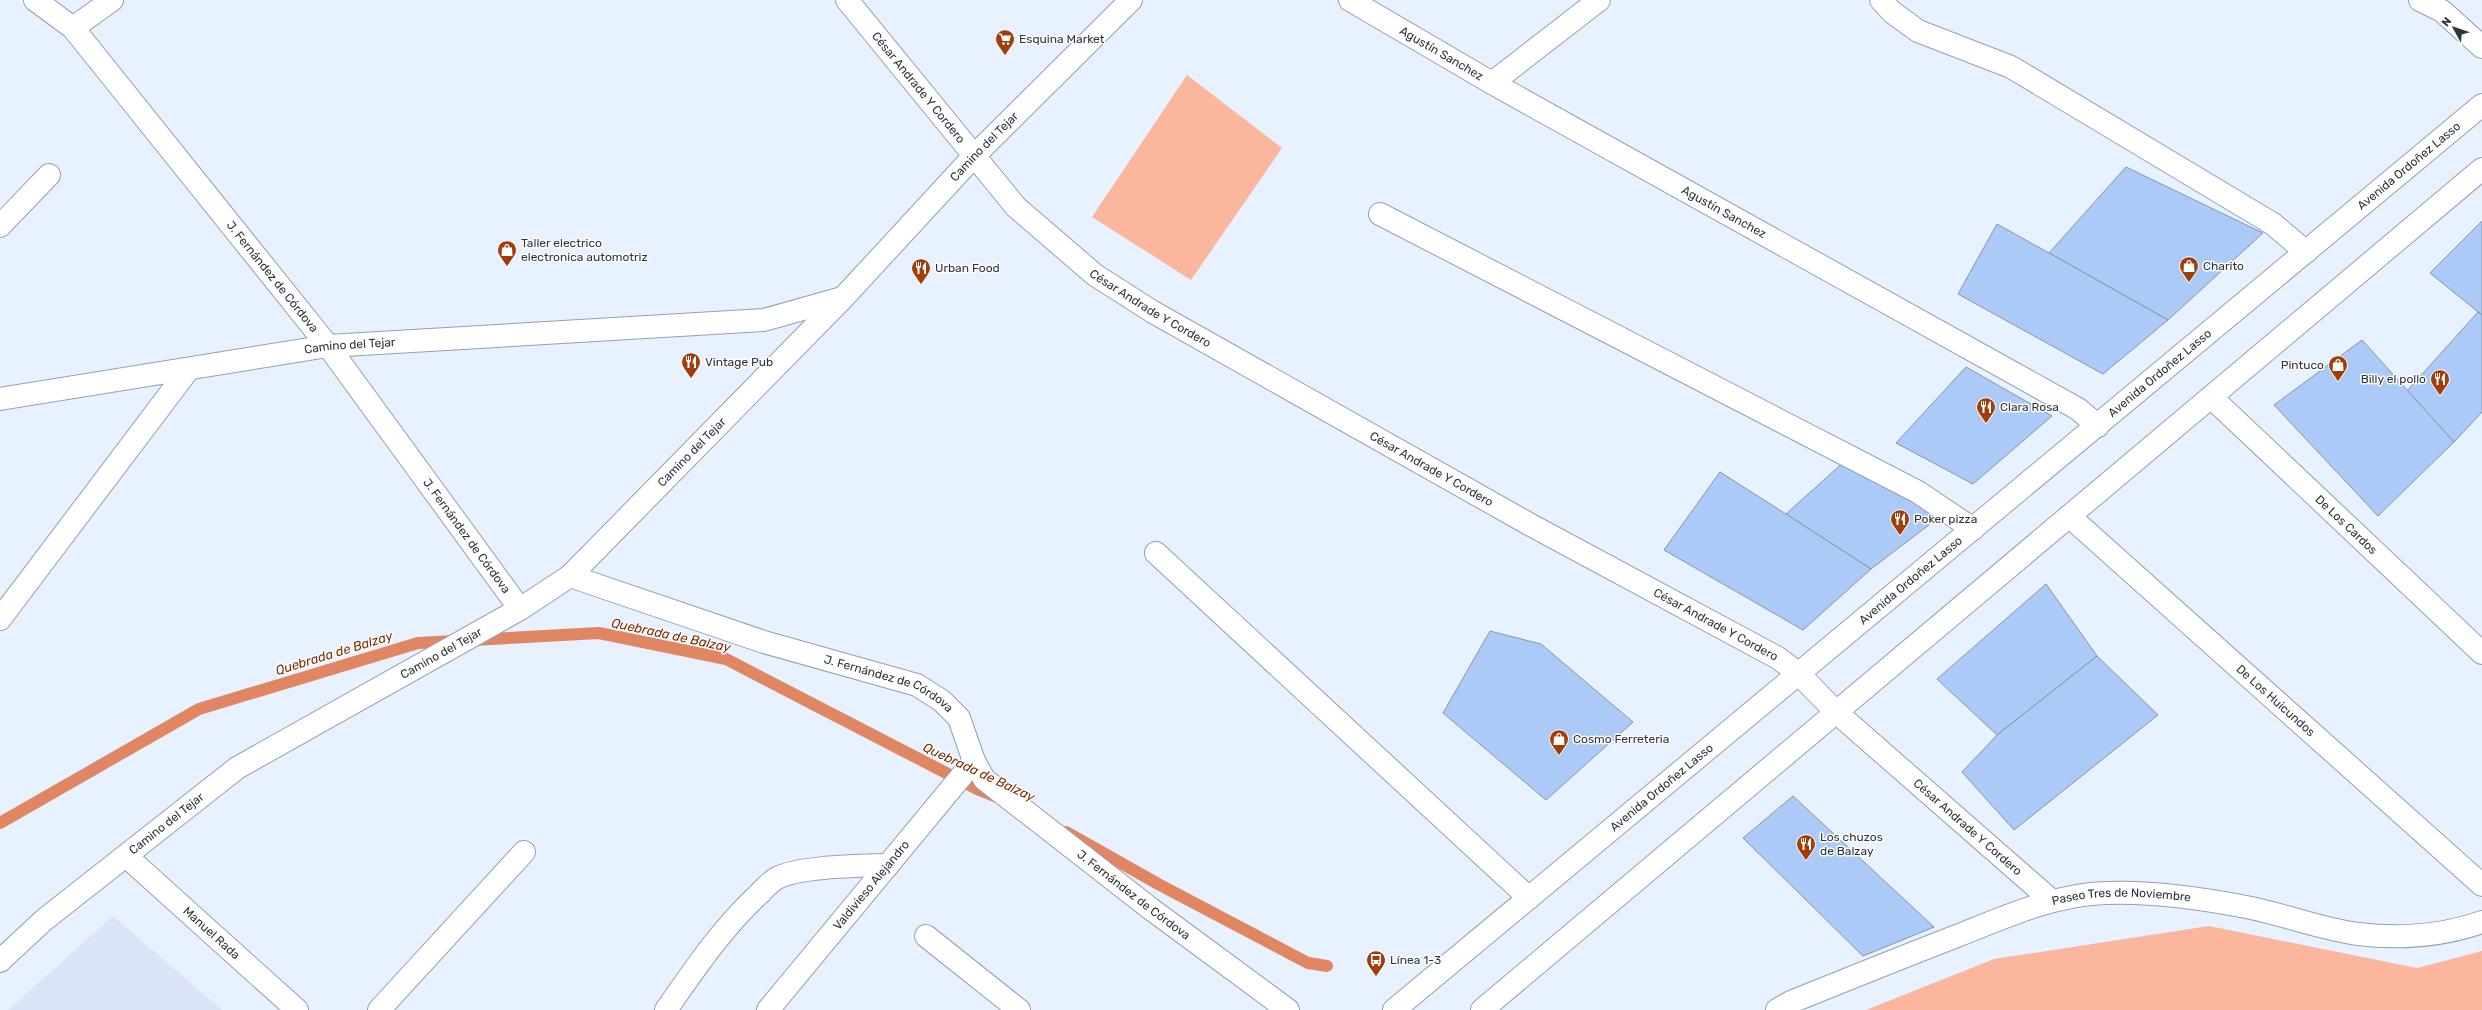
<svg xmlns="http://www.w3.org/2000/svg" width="2482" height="1010" font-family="Rubik,sans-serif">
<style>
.built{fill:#dae4f6}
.green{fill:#fbb79d}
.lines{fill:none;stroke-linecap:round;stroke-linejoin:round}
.stream{stroke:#e08663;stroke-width:12}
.building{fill:#abcaf8;stroke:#8694a9}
.minor-casing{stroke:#92a0b5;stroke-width:24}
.major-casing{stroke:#92a0b5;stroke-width:24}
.minor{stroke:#fff;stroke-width:22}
.major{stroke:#fff;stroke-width:22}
.labels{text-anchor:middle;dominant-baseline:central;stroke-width:3;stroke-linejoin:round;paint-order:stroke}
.poi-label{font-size:12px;fill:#2e333c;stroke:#fff;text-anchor:start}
.street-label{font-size:12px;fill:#2e333c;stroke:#fff}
.water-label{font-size:13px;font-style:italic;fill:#7d2d02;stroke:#fff}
</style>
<rect width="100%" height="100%" fill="#e8f1ff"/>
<polygon class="built" points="113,916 222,1010 8,1010"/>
<g class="green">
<polygon points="1187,75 1282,148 1191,280 1092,217"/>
<polygon points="2209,926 2417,968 2482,951 2482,1010 1866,1010 1994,959"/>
</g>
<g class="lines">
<g class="stream">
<polyline points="0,823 199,709 418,643 599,633 726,659 979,790 997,797"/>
<polyline points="1066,832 1160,885 1308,963 1327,966"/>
</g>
</g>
<g class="building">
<polygon points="2126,167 2263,233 2168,320 2049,253"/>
<polygon points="2482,221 2482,315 2430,273"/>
<polygon points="1997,224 2049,253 2168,320 2103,374 1958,294"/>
<polygon points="2478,312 2482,315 2482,412 2454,442 2407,391"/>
<polygon points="2362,340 2454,442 2378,516 2274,405"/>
<polygon points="1966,367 2052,416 1973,484 1896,443"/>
<polygon points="1846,460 1942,515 1871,569 1786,514"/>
<polygon points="1720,472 1786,514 1871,569 1803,630 1664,550"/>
<polygon points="2046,584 2097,656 1997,735 1937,679"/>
<polygon points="1490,631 1541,644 1633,722 1546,800 1443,713"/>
<polygon points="2097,656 2158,715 2014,830 1962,772 1997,735"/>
<polygon points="1793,796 1934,927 1863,956 1743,838"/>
</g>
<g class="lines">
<defs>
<g id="minor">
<path id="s1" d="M35 0 73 28 328 346 520 609"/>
<path id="s2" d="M847 0 1016 207 1095 275 1153 312 1529 524 1778 658 1799 674 1836 712 2052 901"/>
<path id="s3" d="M1350 0 1492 83 2078 409 2098 426"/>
<polyline points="1881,0 1892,12 1918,31 2011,67 2273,224 2306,252"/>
<polyline points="2420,0 2442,11 2482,47"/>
<polyline points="73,28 112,0"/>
<polyline points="1492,83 1599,0"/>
<polyline points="1380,214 1918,492 1973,529"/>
<polyline points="0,226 49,175"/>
<path id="s4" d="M2211 397 2482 653"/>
<path id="s5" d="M0 399 328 346 764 320 842 298"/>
<path id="s6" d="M2069 516 2482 885"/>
<polyline points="1156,553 1529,898"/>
<path id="s7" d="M570 576 764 642 917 685 942 701 959 718 974 761 984 779 1151 909 1288 1010"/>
<polyline points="0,619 188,370"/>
<path id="s8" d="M126 856 297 1010"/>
<polyline points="926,936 1019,1010"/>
<path id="s9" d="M0 961 44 920 237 768 520 609 570 576 843 298 974 156 1131 0"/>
<polyline points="379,1010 524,852"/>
<path d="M666 1010C694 970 722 928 759 894 764 889 771 881 777 878 801 866 861 866 888 865"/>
<path id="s10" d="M768 1010 974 761"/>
<path id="s11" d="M1777 1010 1791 1002C1848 979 1905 956 1962 934 2007 916 2057 894 2106 893 2153 891 2200 898 2246 907 2283 914 2320 929 2358 934 2400 939 2442 936 2482 922"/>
</g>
<g id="major">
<path id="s12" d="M1394 1010 2482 105"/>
<polyline points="1482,1010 2482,169"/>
</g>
</defs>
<use href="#minor" class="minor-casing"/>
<use href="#major" class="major-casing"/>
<use href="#minor" class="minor"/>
<use href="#major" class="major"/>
</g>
<defs>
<symbol id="supermarket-pin" viewBox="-11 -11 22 30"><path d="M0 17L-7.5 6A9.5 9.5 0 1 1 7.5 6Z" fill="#a13d08" stroke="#fff"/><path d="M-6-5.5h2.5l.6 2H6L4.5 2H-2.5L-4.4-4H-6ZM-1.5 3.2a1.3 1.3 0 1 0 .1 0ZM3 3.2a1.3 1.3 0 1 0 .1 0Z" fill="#fff"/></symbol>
<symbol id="shop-pin" viewBox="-11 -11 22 30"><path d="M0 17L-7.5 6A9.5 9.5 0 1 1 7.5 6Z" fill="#a13d08" stroke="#fff"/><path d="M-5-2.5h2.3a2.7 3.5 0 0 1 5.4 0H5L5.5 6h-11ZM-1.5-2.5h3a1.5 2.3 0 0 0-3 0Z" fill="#fff"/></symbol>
<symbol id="restaurant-pin" viewBox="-11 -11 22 30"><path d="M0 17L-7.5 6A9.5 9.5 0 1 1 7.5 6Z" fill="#a13d08" stroke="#fff"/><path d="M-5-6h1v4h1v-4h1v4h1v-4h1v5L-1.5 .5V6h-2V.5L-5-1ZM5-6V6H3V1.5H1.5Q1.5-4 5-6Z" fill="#fff"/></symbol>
<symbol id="bus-pin" viewBox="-11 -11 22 30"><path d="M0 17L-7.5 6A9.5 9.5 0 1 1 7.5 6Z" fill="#a13d08" stroke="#fff"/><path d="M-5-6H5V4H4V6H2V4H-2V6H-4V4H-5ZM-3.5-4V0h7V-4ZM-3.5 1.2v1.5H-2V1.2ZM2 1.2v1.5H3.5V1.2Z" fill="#fff"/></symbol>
</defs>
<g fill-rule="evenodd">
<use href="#supermarket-pin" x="994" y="28" width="22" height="30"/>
<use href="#shop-pin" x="496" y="239" width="22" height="30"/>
<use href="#shop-pin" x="2178" y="255" width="22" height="30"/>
<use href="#restaurant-pin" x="910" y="257" width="22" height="30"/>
<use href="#restaurant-pin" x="680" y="351" width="22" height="30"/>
<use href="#shop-pin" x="2327" y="354" width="22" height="30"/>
<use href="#restaurant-pin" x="2429" y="368" width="22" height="30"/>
<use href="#restaurant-pin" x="1975" y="396" width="22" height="30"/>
<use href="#restaurant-pin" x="1889" y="508" width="22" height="30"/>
<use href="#shop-pin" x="1548" y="728" width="22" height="30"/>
<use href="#restaurant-pin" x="1795" y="833" width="22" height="30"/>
<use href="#bus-pin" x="1365" y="949" width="22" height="30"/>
</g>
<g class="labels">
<g class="poi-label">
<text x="1019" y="39">Esquina Market</text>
<text x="521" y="243">Taller electrico<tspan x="521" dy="14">electronica automotriz</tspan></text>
<text x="2203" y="266">Charito</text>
<text x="935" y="268">Urban Food</text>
<text x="705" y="362">Vintage Pub</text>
<text x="2324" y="365" text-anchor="end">Pintuco</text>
<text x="2426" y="379" text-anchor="end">Billy el pollo</text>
<text x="2000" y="407">Clara Rosa</text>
<text x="1914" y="519">Poker pizza</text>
<text x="1573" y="739">Cosmo Ferreteria</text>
<text x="1820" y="837">Los chuzos<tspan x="1820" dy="14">de Balzay</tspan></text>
<text x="1390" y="960">Línea 1-3</text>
</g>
<g class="street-label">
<text stroke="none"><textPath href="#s3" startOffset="106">Agustín Sanchez</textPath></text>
<text stroke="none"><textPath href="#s2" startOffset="113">César Andrade Y Cordero</textPath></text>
<text stroke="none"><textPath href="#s9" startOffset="1287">Camino del Tejar</textPath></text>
<text stroke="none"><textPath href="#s12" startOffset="1320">Avenida Ordoñez Lasso</textPath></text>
<text stroke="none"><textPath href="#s3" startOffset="430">Agustín Sanchez</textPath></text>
<text stroke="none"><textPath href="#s1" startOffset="366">J. Fernández de Córdova</textPath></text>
<text stroke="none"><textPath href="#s2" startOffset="436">César Andrade Y Cordero</textPath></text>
<text stroke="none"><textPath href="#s5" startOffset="354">Camino del Tejar</textPath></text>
<text stroke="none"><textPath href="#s12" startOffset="996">Avenida Ordoñez Lasso</textPath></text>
<text stroke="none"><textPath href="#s9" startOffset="864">Camino del Tejar</textPath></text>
<text stroke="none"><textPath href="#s2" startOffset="760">César Andrade Y Cordero</textPath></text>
<text stroke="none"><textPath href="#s4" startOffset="186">De Los Cardos</textPath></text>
<text stroke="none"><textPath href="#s1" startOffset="690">J. Fernández de Córdova</textPath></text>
<text stroke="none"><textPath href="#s12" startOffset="672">Avenida Ordoñez Lasso</textPath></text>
<text stroke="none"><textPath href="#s2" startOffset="1084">César Andrade Y Cordero</textPath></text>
<text stroke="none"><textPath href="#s9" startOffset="540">Camino del Tejar</textPath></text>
<text stroke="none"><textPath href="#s7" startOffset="337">J. Fernández de Córdova</textPath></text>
<text stroke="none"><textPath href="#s6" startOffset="277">De Los Huicundos</textPath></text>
<text stroke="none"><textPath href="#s12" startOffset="348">Avenida Ordoñez Lasso</textPath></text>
<text stroke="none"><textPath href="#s9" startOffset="216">Camino del Tejar</textPath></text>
<text stroke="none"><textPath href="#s2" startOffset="1409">César Andrade Y Cordero</textPath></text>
<text stroke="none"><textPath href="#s10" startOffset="162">Valdivieso Alejandro</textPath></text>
<text stroke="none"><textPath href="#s7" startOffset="673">J. Fernández de Córdova</textPath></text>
<text stroke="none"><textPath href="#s11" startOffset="366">Paseo Tres de Noviembre</textPath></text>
<text stroke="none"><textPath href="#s8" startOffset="115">Manuel Rada</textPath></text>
</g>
<g class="water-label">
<text transform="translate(671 635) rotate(12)">Quebrada de Balzay</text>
<text transform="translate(334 653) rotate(-17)">Quebrada de Balzay</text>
<text transform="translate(979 772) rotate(25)">Quebrada de Balzay</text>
</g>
</g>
<g transform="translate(2454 28) rotate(310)" stroke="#ffffff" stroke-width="3" paint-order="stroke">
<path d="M0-3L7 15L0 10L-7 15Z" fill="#2e333c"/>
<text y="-6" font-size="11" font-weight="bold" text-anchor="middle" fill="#2e333c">N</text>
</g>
</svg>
